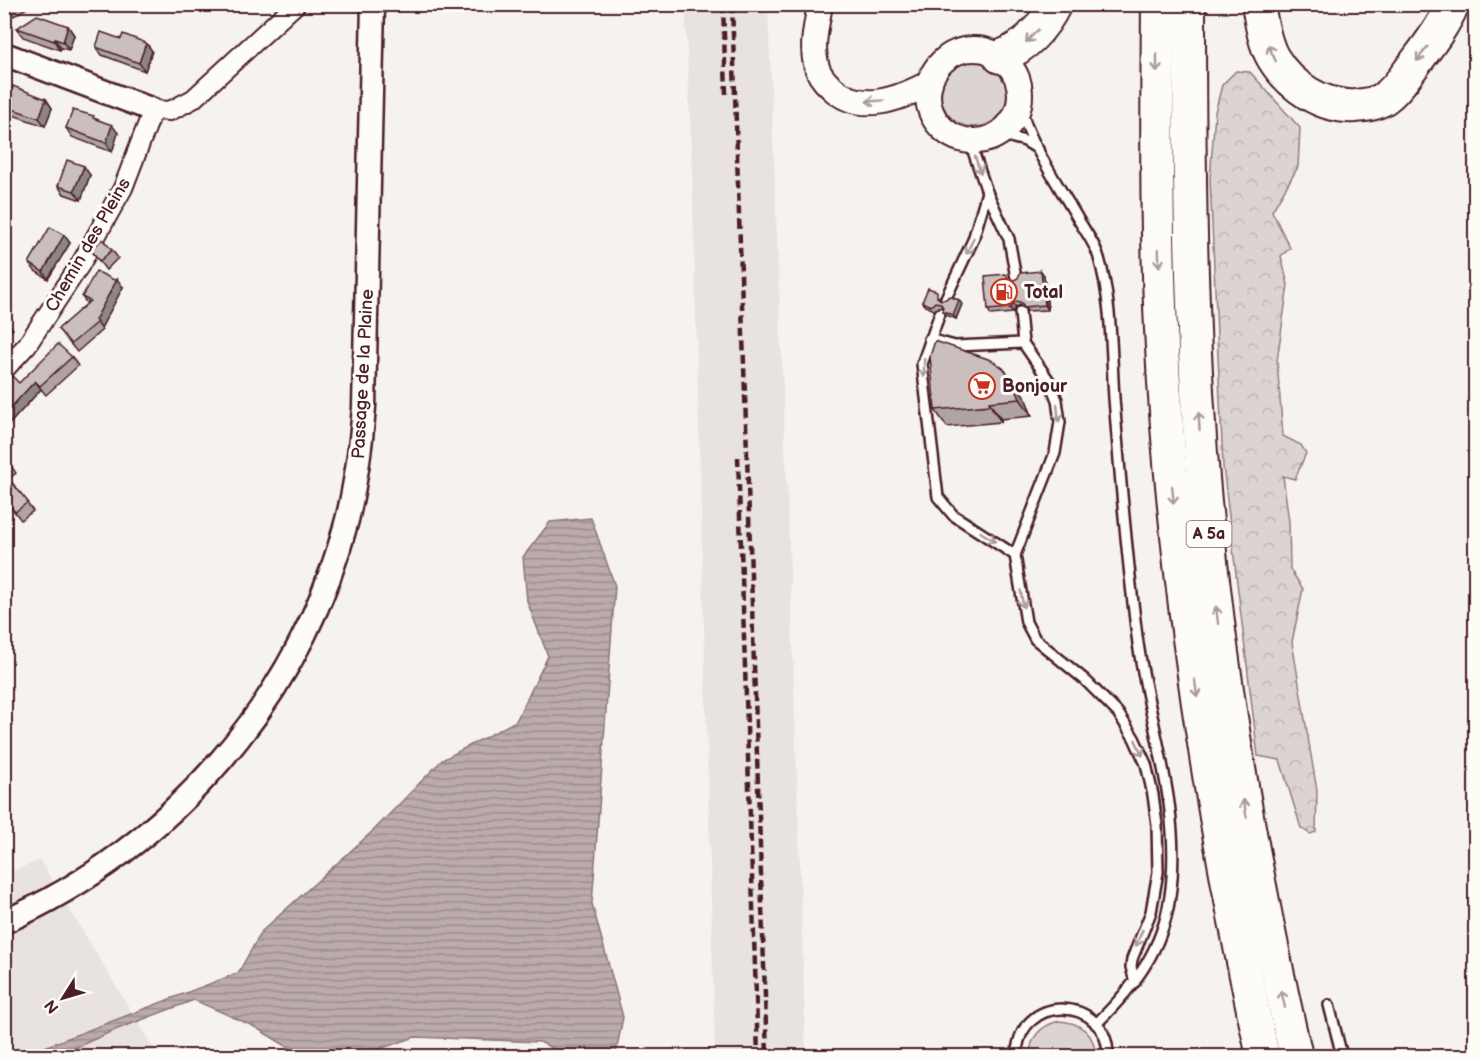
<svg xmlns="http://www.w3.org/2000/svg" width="1480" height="1061" font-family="'Balsamiq Sans',sans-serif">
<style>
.built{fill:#e9e3e0}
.green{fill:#dcd4d2;stroke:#937a7e;stroke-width:1.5}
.forest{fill:url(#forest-crowns);stroke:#937a7e;stroke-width:1.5}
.water{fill:url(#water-rules);stroke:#8e7378;stroke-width:1.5}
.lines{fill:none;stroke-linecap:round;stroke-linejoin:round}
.service-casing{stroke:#4a1f2b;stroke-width:14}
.minor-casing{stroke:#4a1f2b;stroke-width:22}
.tertiary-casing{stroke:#4a1f2b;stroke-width:27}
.secondary-casing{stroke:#4a1f2b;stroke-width:28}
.motorway-casing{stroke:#4a1f2b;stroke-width:36}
.service{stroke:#fdfcf7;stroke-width:9}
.minor{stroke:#fdfcf7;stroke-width:18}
.tertiary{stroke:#fdfcf7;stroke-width:22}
.secondary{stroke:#fdfcf7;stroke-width:24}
.motorway{stroke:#fdfcf7;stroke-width:32}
.rail{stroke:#4a1f2b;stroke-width:4.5;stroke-dasharray:9 4.5;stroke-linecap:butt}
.wall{fill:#afa4a3;stroke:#4a1f2b;stroke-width:1.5}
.shaded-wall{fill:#8e8685;stroke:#4a1f2b;stroke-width:1.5}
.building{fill:#cbbfbe;stroke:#4a1f2b;stroke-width:1.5}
.oneway{stroke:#ac999b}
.labels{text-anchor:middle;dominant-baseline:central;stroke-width:6;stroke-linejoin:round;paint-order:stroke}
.shield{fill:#fdfcf7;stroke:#806168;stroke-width:1.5}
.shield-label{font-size:16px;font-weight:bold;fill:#4a1f2b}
.street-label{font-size:18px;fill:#4a1f2b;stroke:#fdfcf7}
.poi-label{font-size:18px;font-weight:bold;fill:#4a1f2b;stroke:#fdfcf7;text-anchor:start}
</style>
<defs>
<pattern id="forest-crowns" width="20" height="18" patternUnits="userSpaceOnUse" patternTransform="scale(1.5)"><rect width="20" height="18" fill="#dcd4d2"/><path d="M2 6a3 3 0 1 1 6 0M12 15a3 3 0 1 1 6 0" fill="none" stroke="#beb6b4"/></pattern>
<pattern id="water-rules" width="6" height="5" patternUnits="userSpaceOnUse" patternTransform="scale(1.5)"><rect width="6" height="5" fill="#bbabac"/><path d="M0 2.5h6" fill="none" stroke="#9a8b8c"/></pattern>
</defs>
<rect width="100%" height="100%" fill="#f6f3ef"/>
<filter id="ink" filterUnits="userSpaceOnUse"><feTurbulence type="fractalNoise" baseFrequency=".0167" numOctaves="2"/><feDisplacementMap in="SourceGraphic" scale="12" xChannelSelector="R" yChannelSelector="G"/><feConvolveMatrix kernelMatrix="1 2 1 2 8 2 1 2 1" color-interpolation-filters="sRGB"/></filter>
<g filter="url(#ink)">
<g class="built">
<polygon points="685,5 768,5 792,619 806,1056 715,1056 692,167"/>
<polygon points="40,860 154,1049 160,1056 5,1056 5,874"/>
</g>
<g class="green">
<circle cx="974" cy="94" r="33"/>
<path d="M1059 1021C1080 1022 1096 1034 1095 1056H1030C1030 1037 1040 1026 1059 1021Z"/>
</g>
<polygon class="forest" points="1236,71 1250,72 1300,128 1298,167 1272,211 1290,248 1281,256 1288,285 1277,361 1283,436 1301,445 1306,453 1295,479 1283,476 1289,522 1290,569 1303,589 1292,642 1317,791 1316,832 1310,834 1301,828 1280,760 1258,756 1223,466 1210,179 1215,112 1222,85"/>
<polygon class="water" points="591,518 615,586 592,904 623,1017 616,1053 607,1056 568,1056 540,1042 415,1037 359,1056 296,1052 253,1026 194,1000 115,1030 57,1056 21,1056 238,973 262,931 375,829 442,760 516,721 548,656 527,601 523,557 550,522"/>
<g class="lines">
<defs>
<g id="service">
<path d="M1019 102C1029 144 1057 182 1078 219 1085 231 1096 245 1099 258 1112 302 1111 352 1114 398 1120 477 1127 557 1137 636 1148 722 1183 807 1170 896 1163 950 1134 987 1096 1024"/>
<polyline points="998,134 1025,141 1038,149"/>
<polyline points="965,140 973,151 987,192 1009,239 1016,278"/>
<polyline points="946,298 973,240 987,192"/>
<polyline points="1020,312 1023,343 1050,382 1057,400 1060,422 1055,453 1015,555 1026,622 1035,639 1085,680 1118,713 1134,738 1146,764 1153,795 1157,825 1158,872 1151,912 1132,959 1131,967 1135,982"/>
<polyline points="940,313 922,364 938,497 953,515 1015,555"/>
<polyline points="929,339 955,346 1023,343"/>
<polyline points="1329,1005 1342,1056"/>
<path d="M1017 1056C1017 993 1108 994 1108 1056"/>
</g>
<polyline id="minor" points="4,370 27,345 80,265 123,188 153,110 170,111 193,99 296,4"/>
<g id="tertiary">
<polyline points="4,54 153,110"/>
<path d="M4 922C172 847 301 698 347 520 356 483 361 445 364 407L373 4"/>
</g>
<g id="secondary">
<path d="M820 4C817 24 811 45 816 64 818 73 824 81 831 87 860 115 899 99 930 83"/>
<circle cx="974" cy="95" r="46"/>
</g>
<g id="motorway">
<path d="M1158 4C1157 113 1156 221 1161 329 1173 575 1210 817 1263 1056"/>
<path d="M1189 4C1189 163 1190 321 1203 478 1219 673 1252 866 1296 1056"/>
<path d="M1258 4C1261 21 1264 43 1273 58 1290 86 1322 108 1356 106 1366 105 1377 104 1386 97 1397 89 1405 76 1413 66 1428 46 1443 27 1453 4"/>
<path d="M1000 57C1026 47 1043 28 1055 4"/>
</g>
</defs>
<use href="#service" class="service-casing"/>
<use href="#minor" class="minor-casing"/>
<use href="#tertiary" class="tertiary-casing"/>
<use href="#secondary" class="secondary-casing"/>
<use href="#motorway" class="motorway-casing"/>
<use href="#service" class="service"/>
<use href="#minor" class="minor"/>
<use href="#tertiary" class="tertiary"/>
<use href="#secondary" class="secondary"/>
<use href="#motorway" class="motorway"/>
<g class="rail">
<polyline points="723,4 726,94"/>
<polyline points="732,4 767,1056"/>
<polyline points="738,457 758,1056"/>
</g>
</g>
<g class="wall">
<polygon points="4,4 29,4 30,6 14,16 7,6 6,7"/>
<polygon points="68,26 74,35 69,50 61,48 60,50 23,37 17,28"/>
<polygon points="121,39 146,43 152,51 145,71 102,55 96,47"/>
<polygon points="4,86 46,99 52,108 45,126 4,112"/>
<polygon points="96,119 118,133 112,152 72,137 66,128"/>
<polygon points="90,175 81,200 64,194 58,186"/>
<polygon points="64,235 70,243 48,279 35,271 29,263"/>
<polygon points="91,250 112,250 118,258 106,270"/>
<polygon points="1044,275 1048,310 1027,311 1024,307 1020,305 1016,307 1013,313 991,315 988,310 1009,279 1014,280"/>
<polygon points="123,287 101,328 102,330 77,352 58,329 87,304 82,297"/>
<polygon points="940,296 940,299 962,304 956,319 946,315 943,311 943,307 938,307 934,310 925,306 922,302"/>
<polygon points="4,316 13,329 8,333 8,336 4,339"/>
<polygon points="72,357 78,366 46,395 41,389 4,430 4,384 19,383"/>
<polygon points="1013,380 1025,397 1032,416 1001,419 1001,422 947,427 935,410"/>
<polygon points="4,455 16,473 9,479 33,511 21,520 4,499"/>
</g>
<g class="shaded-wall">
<polygon points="68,26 74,35 69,50 63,42"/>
<polygon points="55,39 61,48 60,50 54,41"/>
<polygon points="146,43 152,51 145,71 139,63"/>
<polygon points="46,99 52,108 45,126 39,118"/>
<polygon points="112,125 118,133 112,152 106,143"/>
<polygon points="84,166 90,175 81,200 74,191"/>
<polygon points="64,235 70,243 48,279 43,272"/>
<polygon points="1041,271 1044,275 1048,310 1045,305"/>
<polygon points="117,279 123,287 101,328 95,320"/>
<polygon points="959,300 962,304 956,319 953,315"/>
<polygon points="1013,303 1016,307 1013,313 1010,308"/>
<polygon points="1013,380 1025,397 1032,416 1020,399"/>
<polygon points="35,381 41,389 4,430 4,415"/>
<polygon points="989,402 1001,419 1001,422 990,405"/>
<polygon points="4,520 7,535 4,531"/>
</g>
<g class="building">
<polygon points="37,15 68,26 63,42 55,39 54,41 17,28"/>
<polygon points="101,32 121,39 123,34 146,43 139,63 96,47"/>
<polygon points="4,86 12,89 13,86 46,99 39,118 4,106"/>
<polygon points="73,110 94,116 93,118 112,125 106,143 66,128"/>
<polygon points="67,160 84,166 74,191 58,186"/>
<polygon points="50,227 64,235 43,272 29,263"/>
<polygon points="102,239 112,250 100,261 91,250"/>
<polygon points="96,271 114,280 117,279 95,320 97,322 71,344 58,329 90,301 82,297"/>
<polygon points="1041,271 1045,305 1024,307 1022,303 1017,301 1013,303 1010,308 988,310 985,276 1006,274 1008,278 1014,280 1018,278 1020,273"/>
<polygon points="928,288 937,291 937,297 941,300 946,299 949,296 959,300 953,315 943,311 943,307 940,303 935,302 931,306 922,302"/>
<polygon points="935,341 991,360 1003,368 1013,380 1020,399 989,402 990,405 935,410 930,356"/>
<polygon points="58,344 72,357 40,386 35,381 4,415 4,384 12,376 19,383"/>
<polygon points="4,456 10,465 4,470"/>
<polygon points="4,473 28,502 15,512 4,498"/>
</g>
<defs><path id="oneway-shaft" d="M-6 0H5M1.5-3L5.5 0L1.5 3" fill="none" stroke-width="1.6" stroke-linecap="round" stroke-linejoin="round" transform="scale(1.5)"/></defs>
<g class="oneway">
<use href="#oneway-shaft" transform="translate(1032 36) rotate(134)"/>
<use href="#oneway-shaft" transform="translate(1272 53) rotate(-115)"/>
<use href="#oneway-shaft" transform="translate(1422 54) rotate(127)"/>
<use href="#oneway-shaft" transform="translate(1157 63) rotate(90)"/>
<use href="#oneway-shaft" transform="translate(875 101) rotate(176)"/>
<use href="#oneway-shaft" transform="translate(978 165) rotate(70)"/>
<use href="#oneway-shaft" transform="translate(970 246) rotate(114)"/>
<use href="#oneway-shaft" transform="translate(1159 258) rotate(88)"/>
<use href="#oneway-shaft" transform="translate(924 368) rotate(91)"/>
<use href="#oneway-shaft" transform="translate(1058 413) rotate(84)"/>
<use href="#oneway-shaft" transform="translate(1199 421) rotate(-94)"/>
<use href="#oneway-shaft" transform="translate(1173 495) rotate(84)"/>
<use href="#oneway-shaft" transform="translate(988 537) rotate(33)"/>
<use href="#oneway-shaft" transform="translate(1022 599) rotate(81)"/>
<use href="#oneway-shaft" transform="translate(1217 615) rotate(-97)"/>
<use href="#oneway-shaft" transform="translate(1196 688) rotate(82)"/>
<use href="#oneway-shaft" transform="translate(1139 748) rotate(66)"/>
<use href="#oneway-shaft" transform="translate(1245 808) rotate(-100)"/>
<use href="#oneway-shaft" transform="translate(1139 938) rotate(113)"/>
<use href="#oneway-shaft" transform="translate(1283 999) rotate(-103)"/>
</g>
</g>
<defs>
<symbol id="fuel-ring" viewBox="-11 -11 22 22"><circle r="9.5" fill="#fdfcf7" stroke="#c8321e" stroke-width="1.5"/><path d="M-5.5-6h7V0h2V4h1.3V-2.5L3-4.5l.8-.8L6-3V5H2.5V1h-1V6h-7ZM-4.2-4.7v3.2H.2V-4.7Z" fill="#c8321e"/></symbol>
<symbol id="supermarket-ring" viewBox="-11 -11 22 22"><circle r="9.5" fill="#fdfcf7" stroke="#c8321e" stroke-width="1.5"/><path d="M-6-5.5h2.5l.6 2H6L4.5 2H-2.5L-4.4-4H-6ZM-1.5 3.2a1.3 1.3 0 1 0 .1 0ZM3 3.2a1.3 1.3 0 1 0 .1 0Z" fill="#c8321e"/></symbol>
</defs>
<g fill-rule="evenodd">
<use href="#fuel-ring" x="989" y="277" width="30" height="30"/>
<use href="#supermarket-ring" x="967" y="371" width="30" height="30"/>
</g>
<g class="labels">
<rect class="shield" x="1186.5" y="521" width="45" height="26" rx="4.5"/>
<g class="shield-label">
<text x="1209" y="534">A 5a</text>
</g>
<g class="street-label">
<text transform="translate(88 245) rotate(-60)">Chemin des Pleins</text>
<text transform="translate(363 374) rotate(-87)">Passage de la Plaine</text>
</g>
<g class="poi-label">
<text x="1024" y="292">Total</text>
<text x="1002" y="386">Bonjour</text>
</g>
</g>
<rect width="1480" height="1061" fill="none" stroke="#fdfcf7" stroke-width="24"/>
<rect x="12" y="12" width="1456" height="1037" fill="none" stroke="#4a1f2b" stroke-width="2" filter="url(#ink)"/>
<g transform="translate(63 998) rotate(233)" stroke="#fdfcf7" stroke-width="4.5" paint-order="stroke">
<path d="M0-4.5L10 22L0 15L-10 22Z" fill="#4a1f2b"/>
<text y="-9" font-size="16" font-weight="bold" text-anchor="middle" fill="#4a1f2b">N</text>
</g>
</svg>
